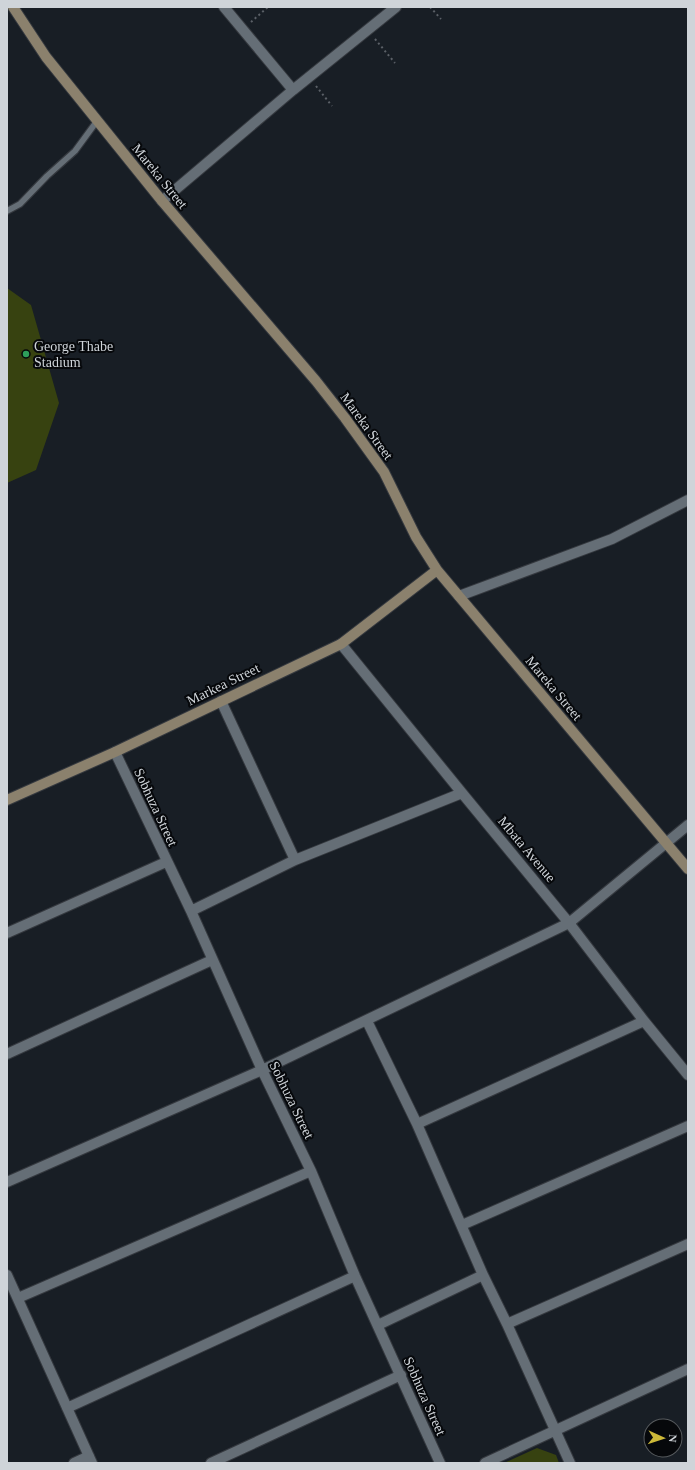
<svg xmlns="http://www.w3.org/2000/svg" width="695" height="1470" font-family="'Times New Roman',serif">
	<rect width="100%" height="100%" fill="#181e25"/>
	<!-- green -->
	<path fill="#374210" d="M7,288L31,305L59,403L36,470L7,483Z
		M537,1448L556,1455L559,1463H504Z"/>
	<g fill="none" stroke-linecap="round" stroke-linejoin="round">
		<defs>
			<path id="lane" d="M7,211L20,204L47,176L75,151L97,121"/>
			<path id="street" d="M224,7L293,90
				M162,201L293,90L396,7
				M459,596L612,539L688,500
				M341,644L462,793L569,923L644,1021L688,1075
				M221,701L295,860
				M115,752L191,911L262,1070L311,1171L355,1276L440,1463
				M191,911L295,860L462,793
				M7,933L166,862
				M367,1021L417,1124L483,1275L507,1324L570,1463
				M7,1054L212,960
				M417,1124L644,1021
				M7,1182L262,1070L569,923L688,825
				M462,1225L688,1126
				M7,1275L92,1463
				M18,1298L311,1171
				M507,1324L688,1244
				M378,1325L483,1275
				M67,1408L355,1276
				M74,1463L89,1456
				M211,1463L401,1375
				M485,1463L688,1369"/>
			<path id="secondary" d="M13,7L46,57L162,201L316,381L345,418L384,472L416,537L437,570L688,869
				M7,800L115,752L341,644L437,570"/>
		</defs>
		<!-- lane casing -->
		<use href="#lane" stroke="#35393f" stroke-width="8"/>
		<!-- street casing -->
		<use href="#street" stroke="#35393f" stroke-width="12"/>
		<!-- secondary casing -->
		<use href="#secondary" stroke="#35393f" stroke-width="12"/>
		<!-- path -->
		<path stroke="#5b6067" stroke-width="2" stroke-dasharray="2 3" stroke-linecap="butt" d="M430,7L441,19
			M251,22L268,7
			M375,39L395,63
			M316,86L332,106"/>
		<!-- lane -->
		<use href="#lane" stroke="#656e76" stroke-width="5.5"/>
		<!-- street -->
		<use href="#street" stroke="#656e76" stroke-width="10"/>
		<!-- secondary -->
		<use href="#secondary" stroke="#8b816d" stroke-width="10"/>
	</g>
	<!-- markers -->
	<circle fill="#2e9e5b" stroke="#06080b" stroke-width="1.5" cx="26" cy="354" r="4"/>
	<g text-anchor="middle" stroke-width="4" stroke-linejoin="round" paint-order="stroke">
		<!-- street labels -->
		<g font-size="14" fill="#cfd4d9" stroke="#06080b">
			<text transform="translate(160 176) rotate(51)" y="5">Mareka Street</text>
			<text transform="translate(367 426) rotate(54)" y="5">Mareka Street</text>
			<text transform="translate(223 684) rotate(-26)" y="5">Markea Street</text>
			<text transform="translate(554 688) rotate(50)" y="5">Mareka Street</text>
			<text transform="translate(156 807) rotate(65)" y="5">Sobhuza Street</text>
			<text transform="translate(527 849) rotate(50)" y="5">Mbata Avenue</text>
			<text transform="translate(292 1100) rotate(64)" y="5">Sobhuza Street</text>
			<text transform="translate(425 1396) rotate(66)" y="5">Sobhuza Street</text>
		</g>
		<!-- poi labels -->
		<g font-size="14" fill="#cfd4d9" stroke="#06080b" text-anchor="start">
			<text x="34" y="351">George Thabe<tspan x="34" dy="16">Stadium</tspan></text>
		</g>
	</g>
	<!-- border -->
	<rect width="695" height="1470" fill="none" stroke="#cfd4d9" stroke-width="16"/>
	<!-- north arrow -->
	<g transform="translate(663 1438) rotate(93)"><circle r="19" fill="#06080b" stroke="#565a5d"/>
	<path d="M0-3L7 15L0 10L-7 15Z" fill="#ccb939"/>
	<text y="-6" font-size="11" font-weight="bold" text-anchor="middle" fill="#cfd4d9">N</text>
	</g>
</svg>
